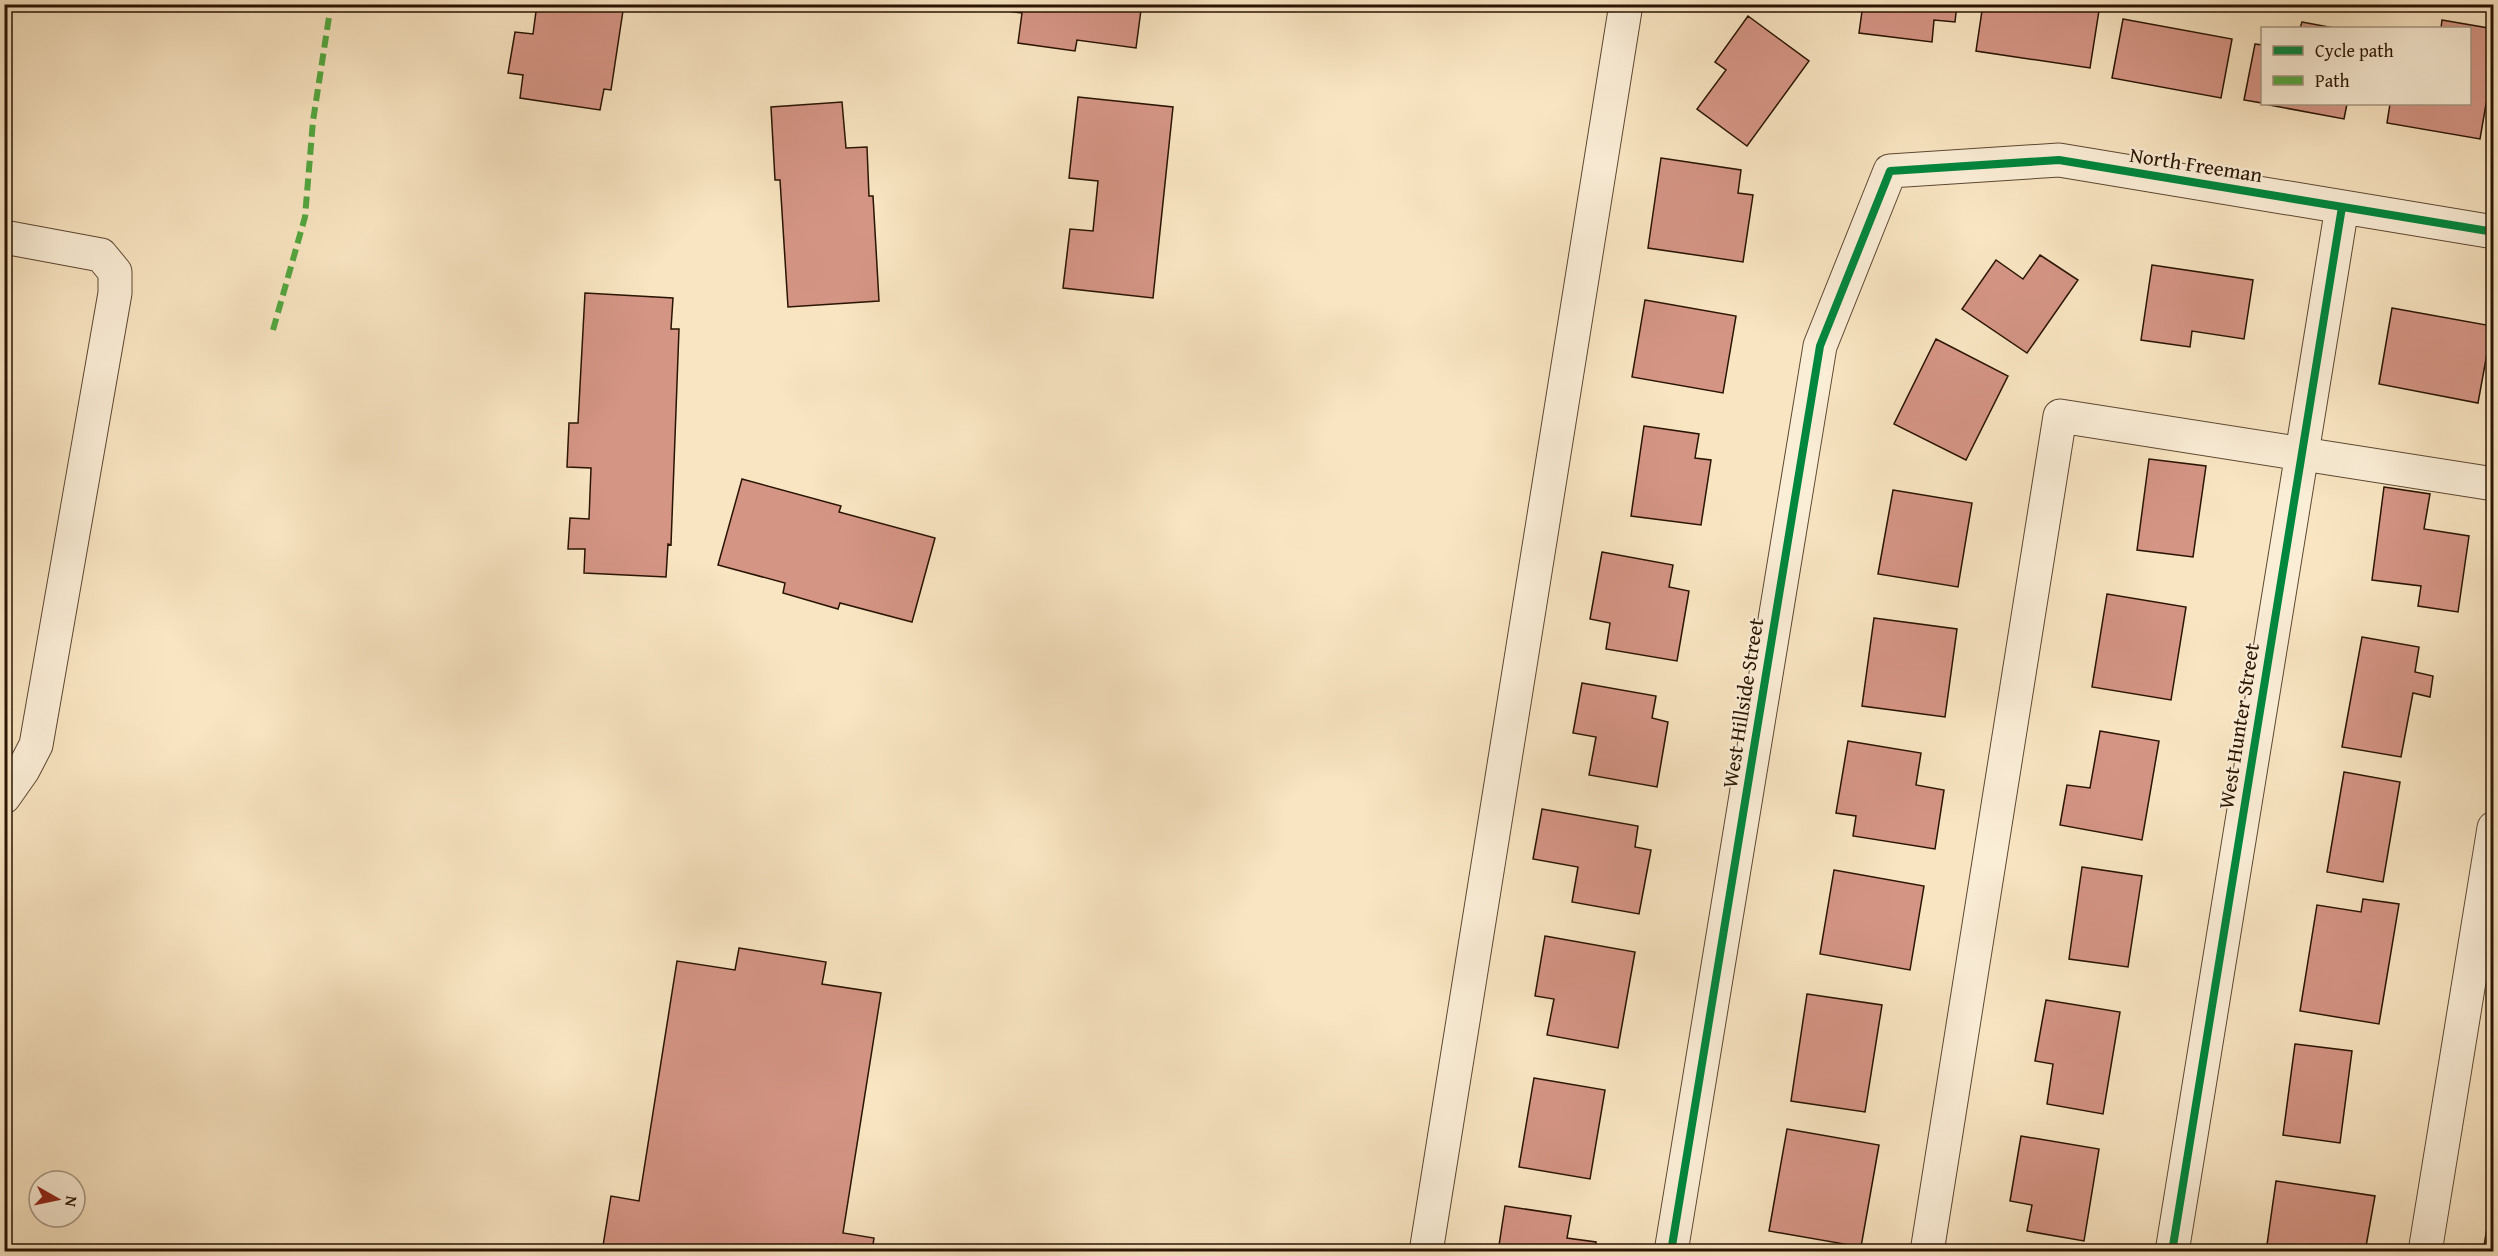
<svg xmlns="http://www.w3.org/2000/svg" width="2498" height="1256" font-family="'Gentium Book Plus',serif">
	<rect width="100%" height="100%" fill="#f9e5c2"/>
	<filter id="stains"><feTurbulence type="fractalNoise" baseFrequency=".00333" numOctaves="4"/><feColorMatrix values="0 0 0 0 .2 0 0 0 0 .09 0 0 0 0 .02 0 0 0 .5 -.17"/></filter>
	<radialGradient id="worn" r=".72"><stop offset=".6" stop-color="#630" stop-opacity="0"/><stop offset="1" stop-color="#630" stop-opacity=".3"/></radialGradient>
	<!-- building -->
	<path fill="#d59585" stroke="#291402" stroke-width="1.5" d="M537,4H624L611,90L604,89L600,110L520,98L523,75L508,73L515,32L533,34Z
		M1009,4H1102L1141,10L1136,48L1077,40L1075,51L1018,43L1022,13L1008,11Z
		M1863,4H1957L1955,22L1934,20L1932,42L1859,33Z
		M1983,4H2100L2090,68L1976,51Z
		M1748,16L1809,61L1747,146L1697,109L1726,70L1715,62Z
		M2123,19L2232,39L2221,98L2112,78Z
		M2442,20L2494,29V58L2480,139L2387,123L2390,104H2470V28H2441Z
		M2302,22L2334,28H2300Z
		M2255,44L2262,45V103L2244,100Z
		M1078,97L1173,107L1153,298L1063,288L1070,229L1093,231L1098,181L1069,178Z
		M842,102L846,148L867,147L869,196H873L879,301L788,307L780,180H775L771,107Z
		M2264,104H2347L2344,119Z
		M1661,158L1741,170L1738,193L1753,195L1743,262L1648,248Z
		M2040,255L2078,280L2027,353L1962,309L1996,260L2023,279Z
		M2152,265L2253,280L2244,339L2192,331L2190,347L2141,340Z
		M585,293L673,298L671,329H679L671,545L668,544L666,577L584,573L585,549H568L570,518L589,519L591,468L567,467L569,423H578Z
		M1645,300L1736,316L1723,393L1632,377Z
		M2392,308L2492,326L2478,403L2379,384Z
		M1936,339L2008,376L1966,460L1894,424Z
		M1644,426L1699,434L1695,458L1711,460L1701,525L1631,516Z
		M2149,459L2206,466L2193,557L2137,550Z
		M742,479L841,506L839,512L935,538L912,622L840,603L838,609L783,593L785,583L718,565Z
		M2384,487L2430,494L2424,529L2469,536L2458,612L2418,606L2421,586L2372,580Z
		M1893,490L1972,503L1958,587L1878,574Z
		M1602,552L1673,565L1669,587L1689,591L1677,661L1606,649L1610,623L1590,619Z
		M2107,594L2186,607L2171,700L2092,687Z
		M1874,618L1957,629L1945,717L1862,706Z
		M2362,637L2419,647L2415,672L2433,676L2430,697L2413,693L2401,757L2342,747Z
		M1582,683L1656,696L1652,718L1668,722L1657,787L1589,775L1596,737L1573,733Z
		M2100,731L2159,741L2142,840L2060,825L2067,785L2090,788Z
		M1848,741L1921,753L1916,785L1944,790L1935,849L1853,836L1856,816L1836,813Z
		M2344,772L2400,782L2383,882L2327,872Z
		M1542,809L1638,826L1635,847L1651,850L1639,914L1572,902L1578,867L1533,859Z
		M2082,867L2142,876L2128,967L2069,959Z
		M1834,870L1924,886L1910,970L1820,954Z
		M2363,899L2399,904L2379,1024L2300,1011L2317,905L2361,912Z
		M1545,936L1635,952L1618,1048L1547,1035L1554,999L1535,996Z
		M739,948L826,962L822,984L881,993L843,1233L874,1238L872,1252H602L611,1196L639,1201L677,961L735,970Z
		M1807,994L1882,1005L1865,1112L1791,1101Z
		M2046,1000L2120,1012L2103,1114L2047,1104L2053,1064L2035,1061Z
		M2295,1044L2352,1051L2340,1143L2283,1135Z
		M1534,1078L1605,1090L1590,1179L1519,1167Z
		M1787,1129L1879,1145L1861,1247L1769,1231Z
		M2021,1136L2099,1149L2084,1241L2027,1231L2032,1205L2010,1201Z
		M2276,1181L2375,1196L2365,1252H2266Z
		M1505,1206L1571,1216L1567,1238L1596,1242L1595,1252H1498Z
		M2490,1210H2494V1252H2483Z"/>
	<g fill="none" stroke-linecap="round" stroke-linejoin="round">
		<defs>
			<path id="minor" d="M4,237L101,255L115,272V293L36,745L23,770L4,797
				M1426,1252L1626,4
				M1671,1252L1820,346L1890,171L2059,160L2494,232
				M1927,1252L2060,416L2494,484
				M2172,1252L2342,207
				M2425,1252L2494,828"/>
		</defs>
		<!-- minor casing -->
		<use href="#minor" stroke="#5d4832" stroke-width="35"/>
		<!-- minor -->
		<use href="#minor" stroke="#fbeed7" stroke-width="33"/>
		<!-- quiet -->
		<path stroke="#53a840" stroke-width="6" stroke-dasharray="12 6" stroke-linecap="butt" d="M273,330L305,217L313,121L331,4"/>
		<defs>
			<path id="cycleway" d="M1671,1252L1820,346L1890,171L2059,160L2494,232
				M2172,1252L2342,207"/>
		</defs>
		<!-- cycleway casing -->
		<use href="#cycleway" stroke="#fbeed7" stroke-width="11"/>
		<!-- cycleway -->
		<use href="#cycleway" stroke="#00873e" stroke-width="8"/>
	</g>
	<g text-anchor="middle" stroke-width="4.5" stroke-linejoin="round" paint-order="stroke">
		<!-- street labels -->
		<g font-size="21" fill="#291402" stroke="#fbeed7">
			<text transform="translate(2196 165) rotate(9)" y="7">North Freeman</text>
			<text transform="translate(1743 703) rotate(-81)" y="7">West Hillside Street</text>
			<text transform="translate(2239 726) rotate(-81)" y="7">West Hunter Street</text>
		</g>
	</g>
	<!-- margin -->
	<rect width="2498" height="1256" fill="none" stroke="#f9e5c2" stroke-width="24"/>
	<rect x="6" y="6" width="2486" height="1244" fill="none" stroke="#291402" stroke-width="3"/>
	<rect x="12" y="12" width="2474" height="1232" fill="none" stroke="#291402" stroke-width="1.5"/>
	<!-- legend -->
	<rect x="2261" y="27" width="210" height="78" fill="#fbeed7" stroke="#a79782" stroke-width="1.5"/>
	<rect x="2273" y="46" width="30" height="9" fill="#00873e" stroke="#a79782" stroke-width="1.5"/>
	<text x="2315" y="57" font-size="18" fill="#291402">Cycle path</text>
	<rect x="2273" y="76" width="30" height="9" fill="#53a840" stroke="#a79782" stroke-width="1.5"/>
	<text x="2315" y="87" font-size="18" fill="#291402">Path</text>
	<!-- north arrow -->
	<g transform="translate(57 1199) rotate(99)"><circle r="28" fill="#fbeed7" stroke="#a79782" stroke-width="1.5"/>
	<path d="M0-4.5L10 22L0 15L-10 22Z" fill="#8f2418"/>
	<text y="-9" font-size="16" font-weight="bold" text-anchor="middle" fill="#291402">N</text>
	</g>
	<rect width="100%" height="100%" filter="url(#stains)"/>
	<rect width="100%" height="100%" fill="url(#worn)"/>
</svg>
